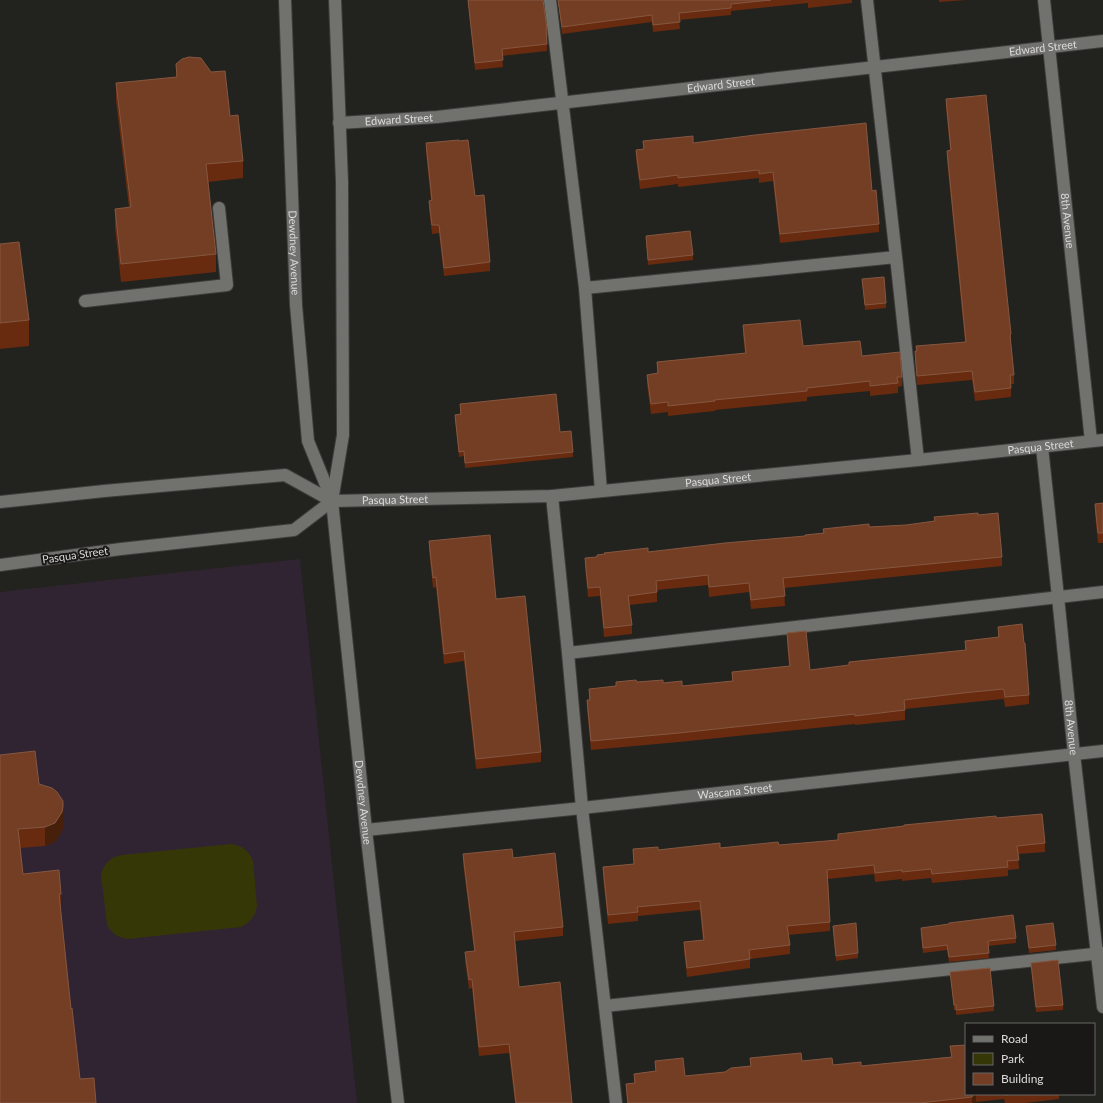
<svg xmlns="http://www.w3.org/2000/svg" width="1103" height="1103" font-family="Lato,sans-serif">
	<rect width="100%" height="100%" fill="#22221f"/>
	<!-- medical -->
	<path fill="#302432" d="M300,559L357,1103H0V592Z"/>
	<!-- green -->
	<path fill="#363706" d="M231,844C243,846 248,850 253,861L257,906C255,917 250,922 241,927L127,939C117,937 111,933 107,924L101,874C105,863 110,857 122,855Z"/>
	<g fill="none" stroke-linecap="round" stroke-linejoin="round">
		<defs>
			<path id="lane" d="M550,0L585,288L601,491
				M867,0L896,257L918,460
				M585,288L896,257
				M85,301L227,285L219,208
				M552,496L568,653L582,808L616,1103
				M568,653L1103,592
				M605,1006L1103,953"/>
			<g id="street">
				<path id="s1" d="M1044,0L1091,441"/>
				<path id="s2" d="M339,123L437,117L1103,41"/>
				<path id="s3" d="M1042,447L1058,597L1074,754L1103,1007"/>
				<path d="M0,502L104,491L285,475L332,501L294,530L121,549L0,565"/>
				<path id="s4" d="M366,830L582,808L1103,751"/>
			</g>
			<g id="secondary">
				<path id="s5" d="M285,0L296,305L308,441L332,500"/>
				<path id="s6" d="M335,0L342,182L343,435L332,501L366,830L398,1103"/>
				<path id="s7" d="M332,501L552,496L918,460L1103,440"/>
			</g>
		</defs>
		<!-- lane casing -->
		<use href="#lane" stroke="#3e3d3b" stroke-width="14"/>
		<!-- street casing -->
		<use href="#street" stroke="#3e3d3b" stroke-width="14"/>
		<!-- secondary casing -->
		<use href="#secondary" stroke="#3e3d3b" stroke-width="14"/>
		<!-- lane -->
		<use href="#lane" stroke="#71716e" stroke-width="12"/>
		<!-- street -->
		<use href="#street" stroke="#71716e" stroke-width="12"/>
		<!-- secondary -->
		<use href="#secondary" stroke="#71716e" stroke-width="12"/>
	</g>
	<!-- wall -->
	<path fill="#682b0f" d="M468,0H543L547,29V51L502,56L503,67L475,70Z
		M558,0H852V3L808,8V3L731,11V15L679,20L680,29L653,32L652,22L562,34Z
		M939,0H967L939,2Z
		M176,64L230,116L243,161V178L208,182L216,254V272L121,282L115,227V209L129,208L116,101V83L176,77Z
		M946,99L1011,334V344L1014,375V384H1011V397L975,401L972,380L917,385L915,360V351H916V346L965,342L947,160V151L950,150L946,108Z
		M643,141L693,143L872,191L879,224V232L780,243L773,181L759,183V178L678,187V184L640,189L636,159V150L643,149Z
		M426,143L475,196L490,262V271L444,276L439,233L432,234L429,209V201H431L426,152Z
		M646,236L693,255V260L648,265Z
		M0,244L29,320V346L0,349Z
		M862,279L886,303V308L865,310Z
		M743,325L803,346L862,356L902,377V386L898,387V393L870,396V391L807,397V401L715,410V411L668,416V412L651,414L647,384V375L657,374V362L745,353L743,335Z
		M460,404L560,432L573,452V457L465,468L464,456L459,457L455,420V415L460,414Z
		M1103,503V543H1098L1095,514V504Z
		M978,515L1002,557V566L784,588L785,606L751,609L749,592L709,597L708,585L657,590V602L629,605L632,625V634L604,637L600,596L588,597L585,567V558L648,552L805,536L823,533V529L906,525L934,521V517Z
		M429,541L496,599L541,752V762L476,769L464,661L444,664L436,587L433,588L429,551Z
		M998,627L1029,695V704L1005,707L1004,700L1003,699L963,703L905,709V720L855,725V724L679,742L591,750L587,710V700H589V689L616,686V682L663,683L682,686L732,681V672L789,666L787,643V633L810,670L849,665V662L965,650V641L998,637Z
		M0,755L39,784L63,826L62,831L55,842L45,846L20,848L23,874L61,894V913L71,1009L80,1079L0,1103Z
		M996,818L1045,843V852L1018,854L1019,869L1008,870V876L932,883L931,878L902,881V879L875,882L874,874L828,879L830,922V931L788,935L790,945V954L750,959V968L687,977L684,951V942L703,940L700,910L638,916V921L608,924L603,876V867L634,864L633,849L658,850L779,845L838,840V834Z
		M463,854L513,858L563,927V936L515,941L519,987L572,1103H515L509,1053L479,1056L472,988L469,989L465,961V952L474,951L463,863Z
		M833,926L858,953V958L836,961Z
		M1026,926L1056,945V950L1029,953Z
		M921,928L1016,938V943L988,946L989,958L949,962L947,950L923,953L921,933Z
		M1031,963L1063,1005V1010L1036,1012L1031,968Z
		M950,972L994,1006V1011L956,1015V1010H954Z
		M950,1046L966,1094H1067L1059,1095V1099L1025,1103H1005L1004,1099L976,1102L975,1103H627L626,1084L634,1083V1074L655,1071V1061L685,1076L725,1072L750,1066V1058L802,1061L833,1065L861,1066L951,1057Z"/>
	<!-- shaded-wall -->
	<path fill="#47200c" d="M63,807V826L62,831L55,842L45,846V827Z
		M974,1094H976V1102L975,1103H972V1097Z"/>
	<!-- building -->
	<path fill="#743e25" stroke="#845741" d="M468,0H543L547,29H546L547,44L502,49L503,60L475,63Z
		M558,0H771L731,4V8L679,13L680,22L653,25L652,15L562,27Z
		M189,57L201,58L211,72L225,71L230,116L238,115L243,161L206,164L216,254L121,264L115,209L131,207L116,83L177,77L176,64L182,59Z
		M986,95L1011,334L1010,335L1014,375H1010L1011,388L975,392L972,371L917,376L915,351H917L916,346L966,342L947,151L951,150L946,99Z
		M866,123L872,191L876,190L879,224L780,234L773,172L759,174V170L678,178V175L640,180L636,150L644,149L643,141L693,136V143L755,135Z
		M459,140V141L468,140L475,196L484,195L490,262L444,268L439,225H432L429,201L432,200L426,143Z
		M690,231L693,255L648,260L646,236Z
		M19,242L29,320L0,323V244Z
		M884,277L886,303L865,305L862,279Z
		M800,320L803,346L860,341L862,356L900,352L902,377H897L898,383L870,386V381L807,388V391L714,400L715,401L668,406V402L651,404L647,375L658,373L657,362L746,353L743,325Z
		M556,394L560,432L571,431L573,452L465,463L464,451L459,452L455,415L461,414L460,404Z
		M1103,503V533H1098L1095,504Z
		M978,513V515L998,513L1002,557L783,578L785,596L751,600L749,583L709,587L708,575L656,581L657,592L628,596L632,625L604,628L600,587L588,588L585,558L597,557V555L605,554L604,553L648,548V552L725,543L805,536V535L824,533L823,529L869,524V527L906,525L935,521L934,517Z
		M490,535L496,599L525,596L541,752L476,759L464,651L444,654L436,577L433,578L429,541Z
		M1022,624L1024,643H1025L1029,695L1005,697L1004,690L1003,689L963,693L904,700L905,710L855,716V714L679,733L591,741L587,700H590L589,689L616,686V682L636,680L637,682L663,680V683L682,681V686L733,681L732,672L790,666L787,633L806,631L810,670L849,665V662L966,650L965,641L999,637L998,627Z
		M35,751L39,784L52,788L57,792L63,801V807L62,812L55,823L45,827L18,829L23,874L59,870L61,894H59L71,1009L72,1008L80,1079L94,1078L96,1103H0V755Z
		M1042,814L1045,843L1017,846L1019,860L1007,861L1008,867L932,874L931,869L902,872V870L875,873L874,865L827,870L830,922L787,926L790,945L749,950L750,959L687,968L684,942L704,940L700,901L637,907L638,912L608,915L603,867L634,864L633,849L658,847V850L720,843V848L778,842L779,845L838,840V834L904,826V825L996,816V818Z
		M512,849L513,858L555,853L563,927L514,932L519,987L560,982L572,1103H516L509,1044L479,1047L472,979L469,980L465,952L475,951L463,854Z
		M1013,915L1016,938L988,941L989,953L949,957L947,945L923,948L921,928L949,924V923Z
		M856,923L858,953L836,956L833,926Z
		M1053,923L1056,945L1029,948L1026,926Z
		M1058,960L1063,1005L1036,1007L1031,963Z
		M990,968L994,1006L956,1010V1005H954L950,972Z
		M966,1045V1094H974L972,1097L920,1103H628L626,1084L635,1083L634,1074L656,1071L655,1061L683,1058L685,1076L725,1072L731,1068L751,1066L750,1058L801,1053L802,1061L832,1058L833,1065L861,1062V1066L952,1057L950,1046Z
		M1005,1094H1017L1005,1095Z"/>
	<g text-anchor="middle" stroke-width="4" stroke-linejoin="round" paint-order="stroke">
		<!-- street labels -->
		<g font-size="11" fill="#dcdbda" stroke="#191816">
			<text dy="4" stroke="none"><textPath href="#s2" startOffset="708">Edward Street</textPath></text>
			<text dy="4" stroke="none"><textPath href="#s2" startOffset="384">Edward Street</textPath></text>
			<text dy="4" stroke="none"><textPath href="#s2" startOffset="60">Edward Street</textPath></text>
			<text dy="4" stroke="none"><textPath href="#s1" startOffset="222">8th Avenue</textPath></text>
			<text dy="4" stroke="none"><textPath href="#s5" startOffset="253">Dewdney Avenue</textPath></text>
			<text dy="4" stroke="none"><textPath href="#s7" startOffset="711">Pasqua Street</textPath></text>
			<text dy="4" stroke="none"><textPath href="#s7" startOffset="387">Pasqua Street</textPath></text>
			<text dy="4" stroke="none"><textPath href="#s7" startOffset="63">Pasqua Street</textPath></text>
			<text transform="translate(75 555) rotate(-8)" y="4">Pasqua Street</text>
			<text dy="4" stroke="none"><textPath href="#s3" startOffset="282">8th Avenue</textPath></text>
			<text dy="4" stroke="none"><textPath href="#s4" startOffset="371">Wascana Street</textPath></text>
			<text dy="4" stroke="none"><textPath href="#s6" startOffset="805">Dewdney Avenue</textPath></text>
		</g>
	</g>
	<!-- legend -->
	<rect x="965" y="1023" width="130" height="72" fill="#191816" stroke="#676664"/>
	<rect x="973" y="1036" width="20" height="6" fill="#71716e" stroke="#676664"/>
	<text x="1001" y="1043" font-size="12" fill="#dcdbda">Road</text>
	<rect x="973" y="1053" width="20" height="12" fill="#363706" stroke="#676664"/>
	<text x="1001" y="1063" font-size="12" fill="#dcdbda">Park</text>
	<rect x="973" y="1073" width="20" height="12" fill="#743e25" stroke="#676664"/>
	<text x="1001" y="1083" font-size="12" fill="#dcdbda">Building</text>
</svg>
